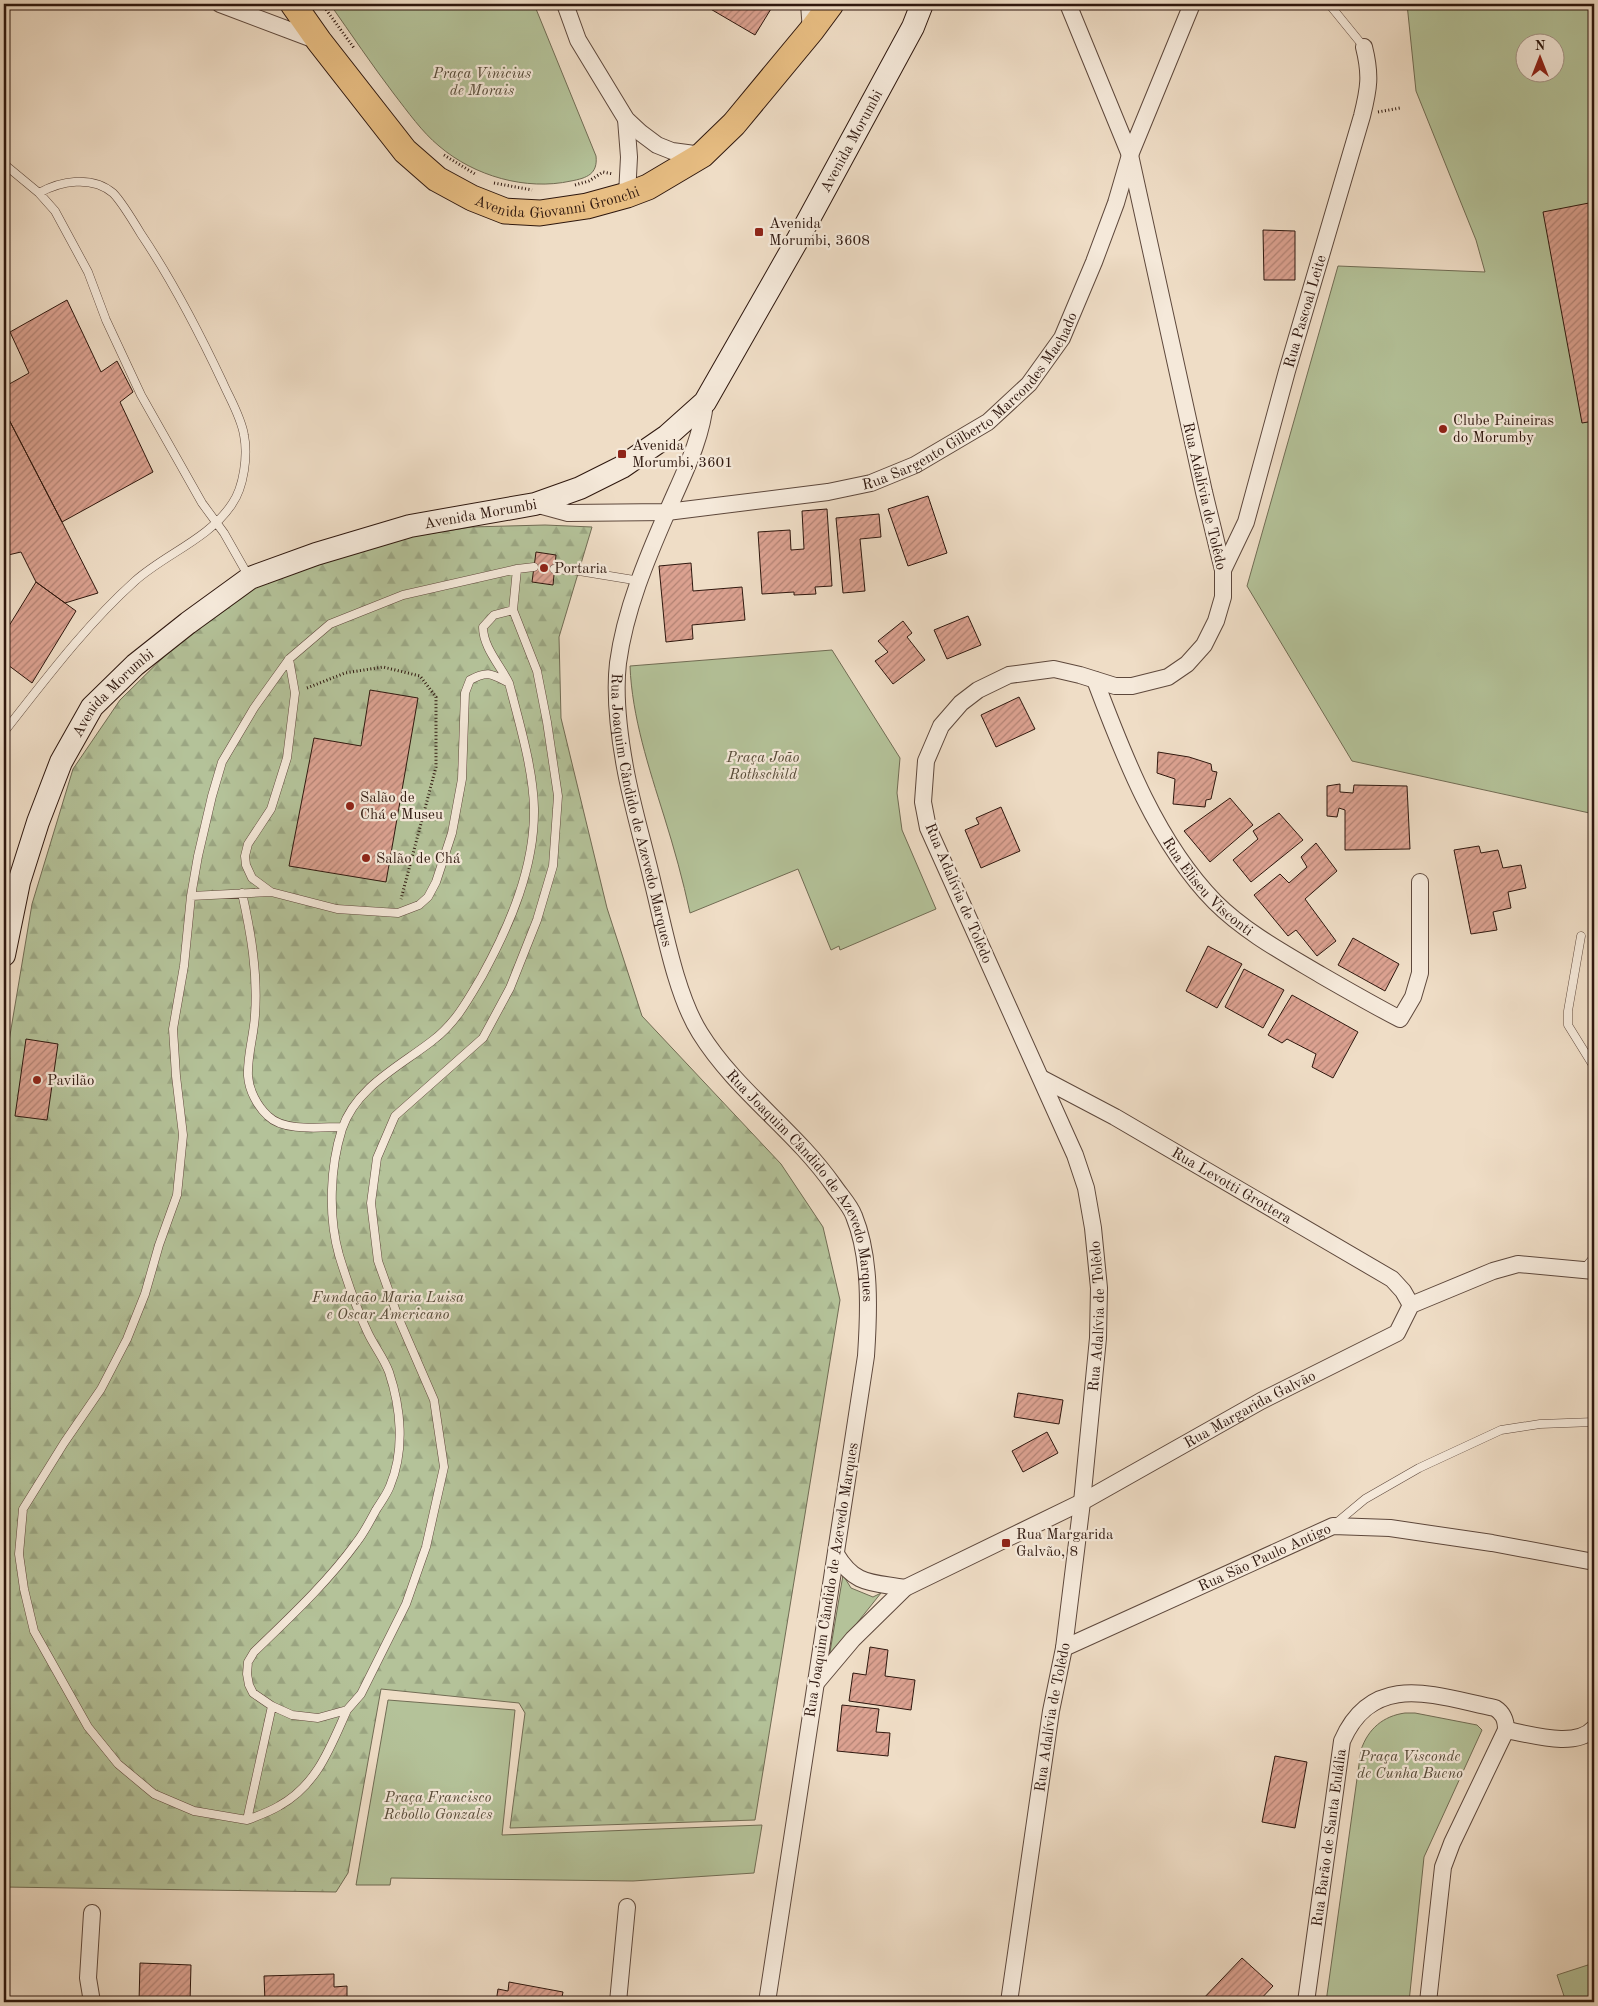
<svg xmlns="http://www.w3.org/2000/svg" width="1598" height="2006" font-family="'Old Standard TT',serif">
	<defs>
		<pattern id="forest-firs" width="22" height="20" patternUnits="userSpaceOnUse" patternTransform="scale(1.25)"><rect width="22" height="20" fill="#b4c299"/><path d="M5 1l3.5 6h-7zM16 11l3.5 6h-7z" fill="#9ba683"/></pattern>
		<pattern id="building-hatch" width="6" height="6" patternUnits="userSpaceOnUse" patternTransform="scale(1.25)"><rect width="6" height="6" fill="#dca291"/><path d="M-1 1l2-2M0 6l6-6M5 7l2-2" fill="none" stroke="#b38375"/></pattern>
	</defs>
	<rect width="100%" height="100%" fill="#efddc6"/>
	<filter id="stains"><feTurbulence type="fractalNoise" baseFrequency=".004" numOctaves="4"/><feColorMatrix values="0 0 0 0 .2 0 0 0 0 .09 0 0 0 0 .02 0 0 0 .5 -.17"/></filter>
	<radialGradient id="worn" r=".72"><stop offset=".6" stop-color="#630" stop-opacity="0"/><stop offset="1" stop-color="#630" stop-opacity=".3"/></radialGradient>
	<!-- forest -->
	<path fill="url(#forest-firs)" stroke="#716c54" d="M545,525L592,527L559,637L561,718L607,908L642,1016L781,1164L823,1227L840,1300L755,1820L510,1828L525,1713L519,1703L381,1689L348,1873L336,1892L4,1887V1071L32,904L73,769L120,700L203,618L287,567L385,541L471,527Z"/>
	<!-- park -->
	<path fill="#b4c299" stroke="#716c54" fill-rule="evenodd" d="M330,4H534L596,156C598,174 587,178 571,181C526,191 474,176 439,146C422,132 408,112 394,94C372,65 351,34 330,4Z
		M1407,4H1594V814L1352,761L1247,586L1338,266L1485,272L1476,240L1416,91ZM1526,42H1556V72H1526Z
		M832,650L900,758L897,793L902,830L936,909L840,950L839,946L831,950L798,869L690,913C683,880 674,848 664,816C649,768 632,717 630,666Z
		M843,1575L851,1588L873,1597L881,1593L829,1658Z
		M388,1700L515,1710L502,1835L762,1825L754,1873L633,1881L391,1878L390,1885H356Z
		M1405,1713H1415L1477,1725L1482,1730L1424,1857L1409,2002H1326L1361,1750C1368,1729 1383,1716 1405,1713Z
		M1594,1963V2002H1566L1557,1975Z"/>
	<!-- building -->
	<path fill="url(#building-hatch)" stroke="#2e170e" d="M702,4H774L755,35Z
		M1594,202V421L1582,423L1543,212Z
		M1263,230L1295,231V280H1264Z
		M67,300L101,372L117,361L133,392L120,402L153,472L62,522L4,410V387L29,373L10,332Z
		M4,410L62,522L98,593L65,603L36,582L21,552L8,555L4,545Z
		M928,496L947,553L908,566L888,509Z
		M827,509L832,586L815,587L816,594L794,595V592L762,594L758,532L790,530L791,550L804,549L802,511Z
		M879,514L881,537L860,539L865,591L843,593L836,518Z
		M536,552L556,555L553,585L532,582Z
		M691,563L693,591L742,587L745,620L692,625L693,639L666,642L659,566Z
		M36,582L76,611L32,683L4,662V634Z
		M968,616L981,645L947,659L934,630Z
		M903,621L912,633L907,637L925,660L893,684L875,661L888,652L878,641Z
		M370,690L418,698L386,882L289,866L314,738L361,746Z
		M1019,697L1035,729L996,747L981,715Z
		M1158,752L1189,757L1211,764L1212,771L1217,772L1211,799L1206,800L1205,807L1173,804L1175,779L1157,773Z
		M1340,784V792L1353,793L1354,785L1407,786L1410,849L1345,850V810L1339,808L1337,817L1327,816V786Z
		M1230,798L1253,825L1210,862L1184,831Z
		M1001,807L1020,851L981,868L965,830L979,824L976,818Z
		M1279,813L1303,840L1251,882L1233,860L1258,839L1253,831Z
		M1316,843L1337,871L1305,899L1336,941L1317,956L1296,930L1288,936L1254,895L1280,874L1289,883L1307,867L1301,857Z
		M1479,846L1481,853L1498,850L1503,868L1521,865L1526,888L1508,892L1511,908L1493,912L1497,930L1471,934L1454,850Z
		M1353,938L1399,964L1385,991L1338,965Z
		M1208,946L1242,964L1217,1008L1186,991Z
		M1244,969L1284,990L1263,1028L1225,1007Z
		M1292,995L1358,1032L1333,1078L1312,1067L1316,1054L1287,1039L1282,1043L1268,1035Z
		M26,1039L58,1044L47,1120L15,1116Z
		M1018,1393L1063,1400L1059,1424L1014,1417Z
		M1047,1432L1058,1453L1023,1472L1012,1451Z
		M870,1647L888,1650L885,1676L915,1680L911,1710L849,1701L853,1673L866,1675Z
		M842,1705L879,1709L876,1732L890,1733L888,1756L837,1751Z
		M1275,1756L1307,1762L1295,1828L1262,1822Z
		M1242,1958L1273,1986L1258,2002H1200Z
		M140,1963L191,1965L190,2002H139Z
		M334,1974V1987L347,1986V2002H265L264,1976Z
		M509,1982L563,1992L561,2002H496L498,1989L508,1991Z"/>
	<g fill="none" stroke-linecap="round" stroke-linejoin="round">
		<defs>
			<path id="service" d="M1329,4L1364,47
				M4,164L39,193L55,211L88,272L106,320L141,395L202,503L224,533L249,577
				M554,569L579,571L640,581
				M513,610L517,569
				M289,659L295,693L287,758L271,809L248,844L245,856L246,865L252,878L271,892L337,909L398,913L419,905L428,897L436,882L452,833L462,779L465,693L470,680C488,670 492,674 509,683C519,722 533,768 534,808C535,867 510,925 482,976C468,1000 455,1024 432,1041C400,1066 356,1087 342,1129C330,1167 328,1216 339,1255C347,1281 356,1308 368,1333C374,1346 384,1358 389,1372C401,1408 405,1450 390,1486C387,1494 381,1502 376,1510C370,1521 364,1533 356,1543C327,1583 289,1618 254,1652L248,1662L247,1674L249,1685L253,1693L272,1706L292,1715L318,1718L347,1710L361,1694L406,1604L426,1547L444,1467L434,1400L398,1317L378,1261L371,1203L377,1158L395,1116L483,1038L510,988L537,920L553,866L558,796L547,722L537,671L513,610L494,615L483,627C483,647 500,665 509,683
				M4,732C45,680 85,626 135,581C165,554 209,539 232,504C244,487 248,455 244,435C241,417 230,399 223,383C199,332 172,280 141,234C135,224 121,201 113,193C92,175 60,181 39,193
				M242,893C251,933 258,974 255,1015C254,1035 247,1056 248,1076C249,1090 257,1106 268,1116C284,1132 321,1127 342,1127
				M191,896L271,892
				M1581,936L1568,1011V1025L1594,1067
				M1584,1269L1594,1257
				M1335,1524L1365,1499L1419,1468L1501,1430L1540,1424L1594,1422
				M272,1706L247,1820L194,1811L154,1794L118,1764L88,1727L34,1631L24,1589L19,1554L23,1509L64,1443L101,1389L127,1339L145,1294L159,1245L177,1195L183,1135L176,1076L173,1029L184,966L191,896L198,856L212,796L222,762L254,708L289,659L330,624L403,595L517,569L534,567
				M247,1820C258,1816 269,1812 279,1806C317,1785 330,1748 347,1710"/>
			<g id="minor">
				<path d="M220,4L318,41"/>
				<path d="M565,4L578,40L626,119L641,133L657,145L672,151L702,155"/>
				<path d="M809,4L811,31"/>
				<path d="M626,119L629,157L627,195"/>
				<path id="s1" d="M705,402C702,439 683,475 668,510C647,558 625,610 618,663C614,697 619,734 625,767C632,806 644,845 653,884C664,928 676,995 700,1033C736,1091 795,1130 834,1186C840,1195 850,1205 854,1216C871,1258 869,1311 866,1356L767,2002"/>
				<path id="s2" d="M535,504L568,513L667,512L828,492L871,483L915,465L988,422L1029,384L1062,338L1094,262L1116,203L1130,155L1192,4"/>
				<path id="s3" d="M1223,570L1246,522L1287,371L1362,116C1369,88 1371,75 1364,47"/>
				<path id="s4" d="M1095,680C1124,757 1157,843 1215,902C1245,932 1284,953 1321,975C1347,990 1373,1005 1400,1019L1413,997L1420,973V882"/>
				<path id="s5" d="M1041,1078L1115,1117L1392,1279L1403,1291L1411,1305"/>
				<path d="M836,1554C855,1586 872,1582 905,1588"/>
				<path id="s6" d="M1064,1648L1333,1526L1390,1528L1492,1543L1594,1562"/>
				<path id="s7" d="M816,1683L853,1639L905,1588L1082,1502L1261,1401L1397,1333L1411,1305L1493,1271L1518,1264L1594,1271"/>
				<path d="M1506,1730C1530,1734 1576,1749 1594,1728"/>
				<path d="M92,1913L88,1978L92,2002"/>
				<path d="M618,2002L627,1907"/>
				<path id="s8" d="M1009,2002L1051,1711L1064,1648L1082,1502L1098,1338L1099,1288L1093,1228L1086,1188L1075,1155L928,828L923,802L926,761L941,726L961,703L978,690L1009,675L1054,669L1080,675L1115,686H1132L1168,677L1187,664L1204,645L1216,621L1223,597V570L1204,492L1130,155L1068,4"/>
				<path id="s9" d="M1306,2002L1342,1741C1373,1670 1436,1696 1495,1708C1503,1713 1506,1719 1506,1730L1452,1843L1443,1867L1428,2002"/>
			</g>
			<g id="secondary">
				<path id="s10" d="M4,955L19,882L38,822L61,762L92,707L135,665L188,623L250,578L316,554L410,526L535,504L580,488L622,467L667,436L705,402L798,239L913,27L922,4"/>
			</g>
			<g id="primary">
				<path id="s11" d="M293,4L319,41L405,151L437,179L472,198L505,211L540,213L587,206L627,195L648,187L702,155L734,124L811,31L831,4"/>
			</g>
		</defs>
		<!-- service casing -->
		<use href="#service" stroke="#5e483c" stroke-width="9"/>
		<!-- minor casing -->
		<use href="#minor" stroke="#5e483c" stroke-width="18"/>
		<!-- secondary casing -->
		<use href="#secondary" stroke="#2e170e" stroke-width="24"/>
		<!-- primary casing -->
		<use href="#primary" stroke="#2e170e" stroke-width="27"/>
		<!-- path -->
		<path stroke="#2e170e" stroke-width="3" stroke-dasharray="1 2.5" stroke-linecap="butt" d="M322,4L354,48
			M1378,112L1400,108
			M444,155L475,174
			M494,183L532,190
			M575,185L589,181L603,172L613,174
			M307,688L345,673L383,667L420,676L436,697V767L401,899"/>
		<!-- service -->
		<use href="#service" stroke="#f5e9da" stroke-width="8"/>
		<!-- minor -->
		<use href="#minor" stroke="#f5e9da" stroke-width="16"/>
		<!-- secondary -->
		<use href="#secondary" stroke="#f5e9da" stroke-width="22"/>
		<!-- primary -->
		<use href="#primary" stroke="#e8be83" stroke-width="25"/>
	</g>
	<!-- markers -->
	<g fill="#8f2418" stroke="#f5e9da" stroke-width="2">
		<rect x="754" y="227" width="10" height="10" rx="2.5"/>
		<circle cx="1443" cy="429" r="5"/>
		<rect x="617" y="449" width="10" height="10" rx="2.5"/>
		<circle cx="544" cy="568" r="5"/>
		<circle cx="350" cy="806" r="5"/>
		<circle cx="366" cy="858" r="5"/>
		<circle cx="37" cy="1080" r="5"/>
		<rect x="1001" y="1538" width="10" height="10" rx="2.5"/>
	</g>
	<g text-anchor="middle" stroke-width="4.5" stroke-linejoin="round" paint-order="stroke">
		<!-- park labels -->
		<g font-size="15" font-style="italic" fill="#564a38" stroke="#f5e9da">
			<text x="482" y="78">Praça Vinicius<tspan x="482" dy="17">de Morais</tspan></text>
			<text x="763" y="762">Praça João<tspan x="763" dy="17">Rothschild</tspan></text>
			<text x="388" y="1302">Fundação Maria Luisa<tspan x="388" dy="17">e Oscar Americano</tspan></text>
			<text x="1410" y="1761">Praça Visconde<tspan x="1410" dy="17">de Cunha Bueno</tspan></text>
			<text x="438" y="1802">Praça Francisco<tspan x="438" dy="17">Rebollo Gonzales</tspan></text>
		</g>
		<!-- street labels -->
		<g font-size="15" fill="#2e170e" stroke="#f5e9da">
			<text dy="5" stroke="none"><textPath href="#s10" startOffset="1264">Avenida Morumbi</textPath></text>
			<text dy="5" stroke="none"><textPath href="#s11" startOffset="355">Avenida Giovanni Gronchi</textPath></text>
			<text dy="5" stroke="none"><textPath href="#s3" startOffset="272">Rua Pascoal Leite</textPath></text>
			<text dy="5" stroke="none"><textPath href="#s2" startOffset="471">Rua Sargento Gilberto Marcondes Machado</textPath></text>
			<text transform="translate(1205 496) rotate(77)" y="5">Rua Adalívia de Tolêdo</text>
			<text dy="5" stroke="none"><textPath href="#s10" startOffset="709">Avenida Morumbi</textPath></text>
			<text dy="5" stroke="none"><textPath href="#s10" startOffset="289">Avenida Morumbi</textPath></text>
			<text dy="5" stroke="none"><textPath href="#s1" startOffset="426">Rua Joaquim Cândido de Azevedo Marques</textPath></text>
			<text dy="5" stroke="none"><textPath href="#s4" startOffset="238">Rua Eliseu Visconti</textPath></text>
			<text transform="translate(959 893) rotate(67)" y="5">Rua Adalívia de Tolêdo</text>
			<text dy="5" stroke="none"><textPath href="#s5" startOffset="219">Rua Levotti Grottera</textPath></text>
			<text dy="5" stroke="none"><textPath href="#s1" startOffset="846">Rua Joaquim Cândido de Azevedo Marques</textPath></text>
			<text dy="5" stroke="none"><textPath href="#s8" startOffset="692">Rua Adalívia de Tolêdo</textPath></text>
			<text dy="5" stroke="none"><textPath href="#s7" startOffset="519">Rua Margarida Galvão</textPath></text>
			<text dy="5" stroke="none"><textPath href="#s6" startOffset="220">Rua São Paulo Antigo</textPath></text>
			<text transform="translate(831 1580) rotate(-81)" y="5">Rua Joaquim Cândido de Azevedo Marques</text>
			<text dy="5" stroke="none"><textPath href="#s8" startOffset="288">Rua Adalívia de Tolêdo</textPath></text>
			<text dy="5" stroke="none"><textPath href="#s9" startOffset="166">Rua Barão de Santa Eulália</textPath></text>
		</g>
		<!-- poi labels -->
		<g font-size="15" fill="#2e170e" stroke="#f5e9da" text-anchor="start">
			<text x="769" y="228">Avenida<tspan x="769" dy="17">Morumbi, 3608</tspan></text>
			<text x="1453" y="425">Clube Paineiras<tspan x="1453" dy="17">do Morumby</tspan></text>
			<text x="632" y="450">Avenida<tspan x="632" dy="17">Morumbi, 3601</tspan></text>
			<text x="554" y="573">Portaria</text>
			<text x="360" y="802">Salão de<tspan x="360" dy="17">Chá e Museu</tspan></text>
			<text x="376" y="863">Salão de Chá</text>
			<text x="47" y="1085">Pavilão</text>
			<text x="1016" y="1539">Rua Margarida<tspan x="1016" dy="17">Galvão, 8</tspan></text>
		</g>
	</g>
	<!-- margin -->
	<rect width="1598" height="2006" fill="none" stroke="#efddc6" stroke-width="20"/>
	<rect x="5" y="5" width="1588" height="1996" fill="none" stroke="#2e170e" stroke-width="2.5"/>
	<rect x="10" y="10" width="1578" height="1986" fill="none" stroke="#2e170e"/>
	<!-- north arrow -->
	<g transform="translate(1540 58)"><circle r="24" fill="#f5e9da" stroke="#a59588"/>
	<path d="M0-4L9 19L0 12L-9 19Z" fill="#8f2418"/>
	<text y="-8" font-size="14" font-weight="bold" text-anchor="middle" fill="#2e170e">N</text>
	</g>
	<rect width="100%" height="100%" filter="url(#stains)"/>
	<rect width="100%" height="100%" fill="url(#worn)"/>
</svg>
